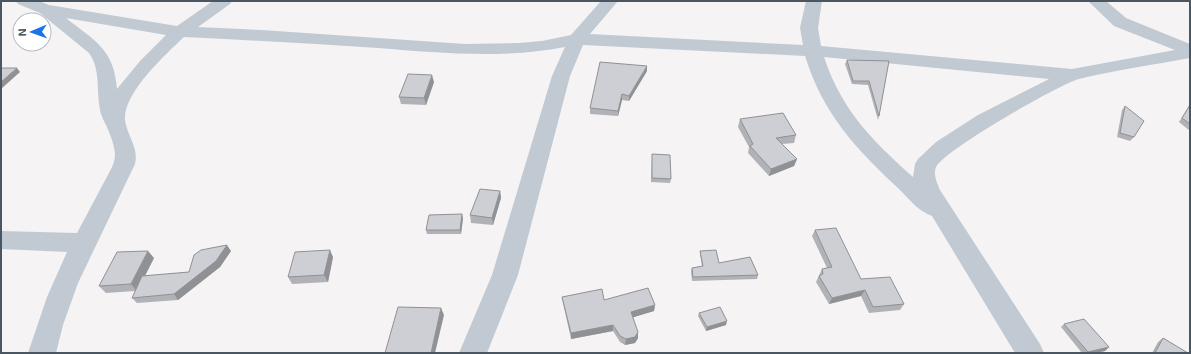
<svg xmlns="http://www.w3.org/2000/svg" width="1191" height="354" font-family="'Exo 2',sans-serif">
	<rect width="100%" height="100%" fill="#f5f3f3"/>
	<g fill="none" stroke-linecap="round" stroke-linejoin="round">
		<!-- minor -->
		<path fill="#c1cad2" fill-rule="evenodd" d="M16,1H39L49,5L177,26L213,1H232L230,4L198,27L262,30L465,44L519,43L542,41L571,35L601,1H618L590,34L803,45L800,28L806,1H822L818,28L821,46L1072,69L1175,50L1114,26L1088,1H1106L1126,18L1190,44V58C1153,65 1115,70 1079,79C1058,85 944,150 936,167C933,174 937,183 940,190L1040,344L1044,353H1015L932,216C918,211 909,199 899,189C856,149 823,114 805,56L583,45L570,76L518,275L487,353H459L492,275L552,76L565,47C503,59 440,53 378,48C313,44 249,40 184,37C166,54 123,93 125,120C127,136 139,147 135,164L78,283L63,325L56,353H28L47,297L67,252L1,249V231L77,233L110,171C113,166 115,160 115,154C114,142 108,129 103,119C94,98 103,72 89,53L40,13L18,4ZM66,18L166,35L140,61L117,89C114,49 95,41 66,18ZM824,57L1049,79L978,115L936,142L918,159L915,164L913,177C872,140 842,111 824,57Z"/>
	</g>
	<!-- wall -->
	<path fill="#b0b2b7" d="M847,60L889,61L879,116L878,120L868,85L852,84L845,64Z
		M647,71L629,101L622,100L618,116L590,114V108Z
		M434,82L426,105L401,104L399,97Z
		M1190,104V131L1179,122Z
		M1125,106L1134,137L1130,141L1117,137L1122,110Z
		M740,119L796,135L794,143L782,144L797,159L794,166L769,176L748,153L749,147L738,127Z
		M652,154L671,179L670,183L651,182Z
		M500,191L501,198L493,225L471,223L470,215Z
		M463,218L461,234H427L426,230Z
		M815,230L861,279L904,304L900,310L869,313L861,296L829,304L816,282L822,269L827,268L812,236Z
		M231,251L220,267L178,300L137,303L132,298L135,291L106,293L99,286L154,258L145,276L189,272Z
		M700,251L719,263L758,275L757,279L692,281L691,271L692,268L702,266L700,254Z
		M333,257L328,282L292,284L288,277Z
		M562,297L655,305L654,311L633,317L638,338L635,343L625,345L620,342L613,331L571,339L563,303Z
		M699,313L726,325L706,331L698,316Z
		M1064,324L1109,347L1105,351L1095,353H1082L1061,327Z
		M1163,338L1188,353H1152L1158,342Z"/>
	<!-- shaded-wall -->
	<path fill="#909195" d="M647,66V71L629,101V96Z
		M17,68L20,72L1,89V82Z
		M432,75L434,82L426,105L424,98Z
		M622,94V100L618,116V111Z
		M797,159L794,166L769,176L771,169Z
		M500,191L501,198L493,225L492,218Z
		M462,214L463,218L461,234L460,230Z
		M227,245L231,251L220,267L178,300L174,294Z
		M330,250L333,257L328,282L324,275Z
		M148,251L154,258L137,291L131,284Z
		M865,290L861,296L829,304L832,298Z
		M655,305L654,311L631,318V312Z
		M441,308L444,315L435,353H431Z
		M727,321L726,325L706,331L707,327Z
		M613,325V331L571,339V333Z
		M638,332V338L635,343L625,345L626,339Z
		M1109,347L1105,351L1095,353H1088V352Z"/>
	<!-- building -->
	<path fill="#cdcfd5" stroke="#909195" d="M847,60L889,61L879,116L869,81H853Z
		M600,62L647,66L629,96L622,94L618,111L590,108Z
		M1,68H17L1,82Z
		M408,74L432,75L424,98L399,97Z
		M1190,105V124L1182,118Z
		M1125,106L1144,121L1134,137L1120,133Z
		M783,113L796,135L776,138L797,159L771,169L750,146L753,144L740,119Z
		M652,154L670,155L671,179L652,178Z
		M480,189L500,191L492,218L470,215Z
		M462,214L460,230H426L429,215Z
		M836,228L861,279L890,277L904,304L873,307L865,290L832,298L819,276L823,274L822,269L832,267L815,230Z
		M227,245L216,261L174,294L132,298L142,276L189,272L194,255L201,250Z
		M330,250L324,275L288,277L295,252Z
		M716,250L719,263L750,257L758,275L693,277L692,268L703,266L700,251Z
		M148,251L131,284L99,286L117,252Z
		M648,288L655,305L631,312L638,332L635,337L626,339L620,336L613,325L571,333L562,297L602,289L604,300Z
		M398,307L441,308L431,353H385Z
		M720,307L727,321L707,327L699,313Z
		M1084,319L1109,347L1088,352L1064,324Z
		M1163,338L1188,353H1155Z"/>
	<!-- border -->
	<rect width="1191" height="354" fill="none" stroke="#4a5661" stroke-width="4"/>
	<!-- north arrow -->
	<g transform="translate(32 32) rotate(268)"><circle r="19" fill="#ffffff" stroke="#b7bbc0"/>
	<path d="M0-3L7 15L0 10L-7 15Z" fill="#1a73e8"/>
	<text y="-6" font-size="11" font-weight="bold" text-anchor="middle" fill="#4a5661">N</text>
	</g>
</svg>
